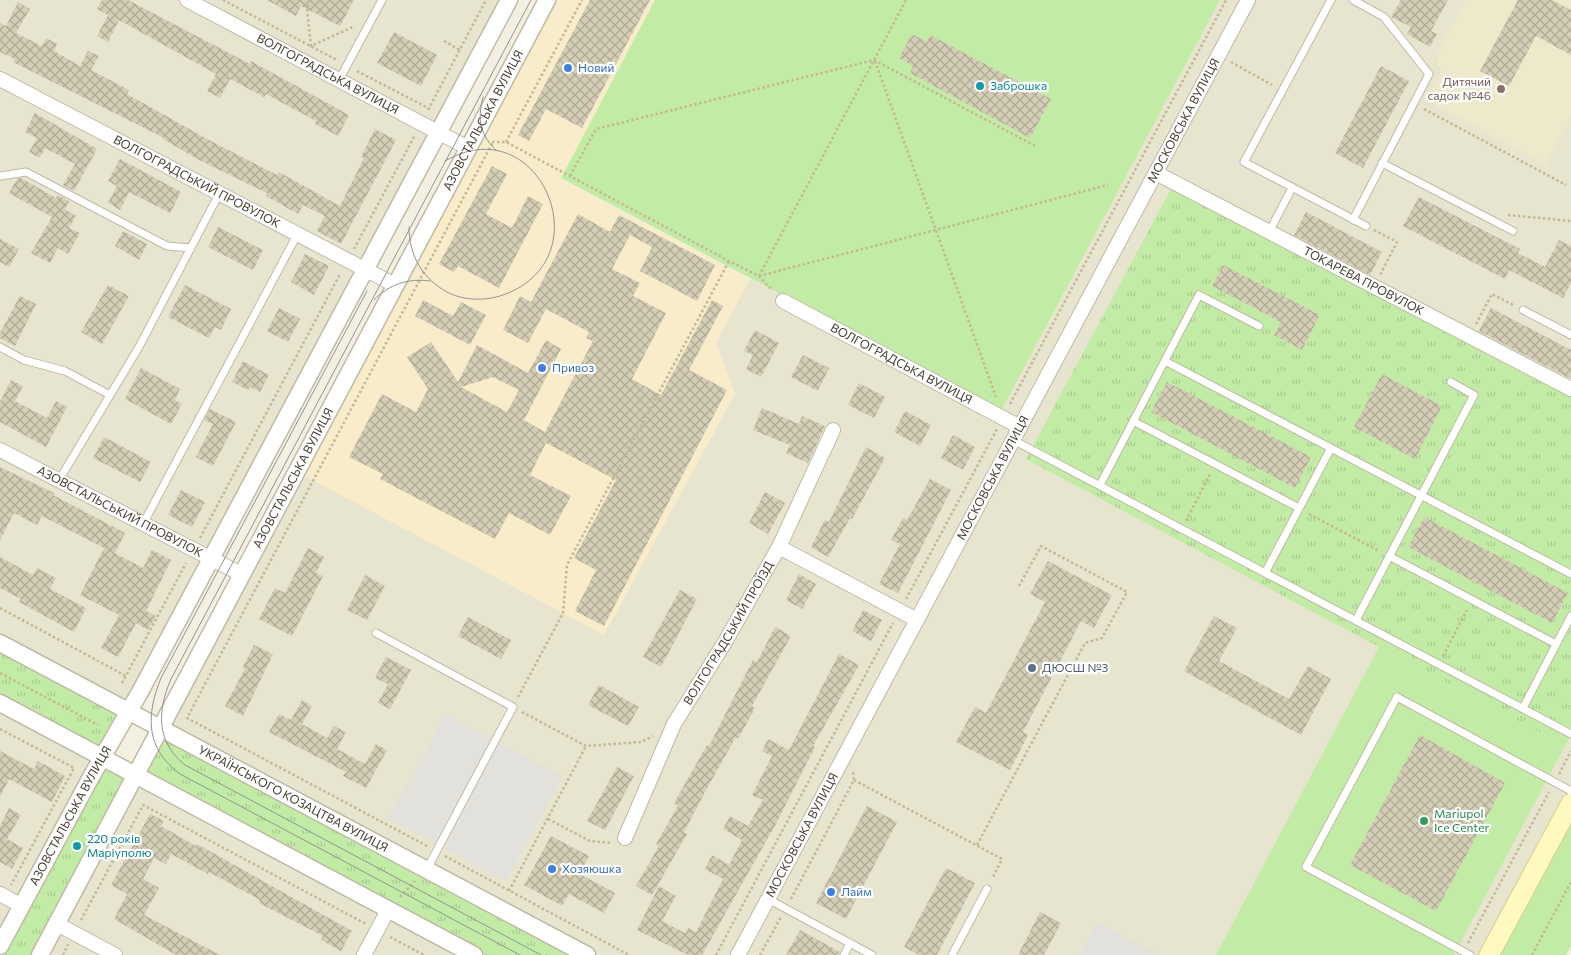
<svg xmlns="http://www.w3.org/2000/svg" width="1571" height="955" font-family="Commissioner,sans-serif">
	<defs>
		<pattern id="grass-tufts" width="24" height="20" patternUnits="userSpaceOnUse" patternTransform="scale(1.25)"><rect width="24" height="20" fill="#c2eca6"/><path d="M3 7l-1-3M5 7V3M7 7l1-3M15 17l-1-3M17 17v-4M19 17l1-3" fill="none" stroke="#a8cb8f"/></pattern>
		<pattern id="building-cross-hatch" width="8" height="8" patternUnits="userSpaceOnUse" patternTransform="scale(1.25)"><rect width="8" height="8" fill="#d5ceb6"/><path d="M0 0l8 8M0 8l8-8" fill="none" stroke="#afa995"/></pattern>
	</defs>
	<rect width="100%" height="100%" fill="#f3f0e2"/>
	<!-- residential -->
	<path fill="#e7e4cf" d="M0,0H502L127,705L0,637Z
		M1220,0H1571V788L1481,955H597L167,726L301,474L735,395L716,342L750,279L1001,411Z
		M0,708L95,758L0,936Z
		M139,782L464,955H47Z"/>
	<!-- commercial -->
	<path fill="#f8ecca" d="M554,0H655L561,178L750,279L716,342L735,394L604,635L301,474Z"/>
	<!-- education -->
	<path fill="#eee9ca" d="M1466,0H1571V117L1546,164L1425,100L1441,71L1436,56Z"/>
	<!-- grass -->
	<path fill="url(#grass-tufts)" d="M1172,187L1571,394V735L1565,746L1026,459Z
		M0,648L121,713L99,749L0,697Z
		M163,735L577,955H484L143,773Z
		M104,763L131,778L37,955H1Z"/>
	<!-- green -->
	<path fill="#c2eca6" d="M655,0H1220L1001,411L561,178Z
		M1379,647L1565,746L1454,955H1216Z
		M1571,819V946L1566,955H1498Z"/>
	<!-- parking -->
	<path fill="#e3e1db" d="M445,714L562,776L506,881L389,819Z
		M1097,922L1160,955H1079Z"/>
	<!-- building -->
	<path fill="url(#building-cross-hatch)" fill-rule="evenodd" d="M102,0H128L250,64L251,61L349,115L338,136L315,124L316,121L266,94L264,97L230,79L220,98L207,91L216,74L119,20L108,42L97,36L108,15L97,9Z
		M267,0H354L340,26L301,6L296,16Z
		M590,0H650L582,128L546,109L529,141L518,135Z
		M1401,0H1448L1431,31L1437,34L1430,47L1407,34L1411,27L1391,17Z
		M1518,0H1552L1571,10V55L1536,36L1509,86L1480,71Z
		M18,2L30,9L16,33L42,46L46,38L57,44L54,51L80,66L88,51L99,56L91,70L129,90L127,94L209,140L277,175L279,172L340,206L364,158L361,157L375,129L396,140L341,244L317,231L325,216L303,205L298,214L266,196L267,193L199,160L163,139L164,138L13,62L15,59L0,52V23L6,26Z
		M394,32L437,55L421,86L377,63Z
		M912,34L927,42L930,35L1051,99L1030,138L910,73L913,66L899,58Z
		M1381,66L1409,81L1363,168L1335,153Z
		M35,113L97,149L74,191L63,185L75,164L45,148L40,158L29,152L37,138L25,132Z
		M120,159L181,192L170,213L129,192L120,210L108,203L117,186L108,181Z
		M492,166L507,174L486,214L512,228L528,196L543,204L499,288L458,266L454,272L439,264Z
		M21,178L56,198L58,195L69,201L65,209L76,216L69,228L80,233L68,254L58,248L50,263L31,253L52,217L9,193L17,179Z
		M1419,197L1520,249L1518,253L1545,267L1559,240L1571,246V283L1563,298L1509,270L1505,279L1403,226Z
		M1306,212L1382,252L1370,275L1294,235Z
		M578,214L610,232L619,215L715,265L697,301L640,271L652,247L630,235L612,269L640,283L633,296L666,313L632,379L661,395L712,300L723,306L689,370L727,390L604,626L575,611L596,570L574,558L616,480L546,443L530,475L571,496L550,535L509,513L495,539L380,479L383,474L349,457L382,394L416,412L428,389L407,357L431,342L458,382L477,345L528,373L546,340L561,349L524,420L545,432L593,341L586,338L589,332L546,309L528,343L503,330L520,296L531,302ZM493,377L519,390L507,412L461,387Z
		M218,227L263,250L253,270L208,247Z
		M123,231L147,244L139,260L115,246Z
		M0,239L19,249L9,267L0,262Z
		M305,254L329,266L314,295L291,282Z
		M1223,265L1320,315L1302,350L1274,335L1281,322L1212,286Z
		M108,285L129,296L102,344L81,332Z
		M185,285L231,309L221,330L215,327L209,338L168,317Z
		M20,296L36,304L15,346L0,338V333Z
		M423,300L453,316L461,302L486,315L470,345L415,316Z
		M279,308L300,319L288,342L267,331Z
		M1491,308L1571,350V379L1479,331Z
		M755,330L779,343L761,377L746,369L753,355L744,351Z
		M803,355L829,368L818,391L791,377Z
		M243,361L269,375L260,392L250,387L248,390L232,382Z
		M141,368L180,389L175,400L182,404L171,424L125,399Z
		M1382,374L1442,406L1415,459L1354,427Z
		M11,380L23,386L15,401L47,418L56,401L67,407L46,447L0,422V402Z
		M1167,382L1311,457L1295,488L1151,412Z
		M859,383L885,397L874,418L848,405Z
		M762,408L799,424L802,416L825,426L808,463L786,453L790,445L753,430Z
		M210,409L236,422L213,466L196,457L213,424L204,420Z
		M905,411L931,425L920,446L894,432Z
		M953,435L975,447L963,470L941,458Z
		M104,437L151,462L140,482L93,458Z
		M866,447L885,458L852,519L850,518L828,557L811,547L825,520L829,522Z
		M0,467L54,493L53,495L125,533L115,553L143,568L152,550L171,560L146,611L156,616L148,630L136,623L118,657L101,648L119,615L80,595L104,548L42,516L37,525L14,513L0,540Z
		M930,479L951,490L898,593L879,584L900,544L891,540L903,518L907,520Z
		M181,490L205,502L192,527L168,515Z
		M765,492L785,503L768,534L749,523Z
		M1424,517L1568,593L1552,623L1408,547Z
		M308,548L324,557L316,573L323,576L292,636L259,619L275,588L285,593Z
		M0,557L33,575L37,568L56,578L50,589L86,608L74,632L19,602L21,599L0,588Z
		M1048,561L1112,595L1094,628L1081,621L1023,732L1028,735L1010,770L956,742L975,707L986,713L1045,602L1030,594Z
		M799,574L816,584L802,609L786,600Z
		M365,575L385,586L367,620L347,610Z
		M680,590L697,599L661,667L643,657Z
		M863,610L882,620L871,641L852,631Z
		M1214,616L1237,628L1219,661L1289,699L1308,666L1331,679L1301,735L1184,671Z
		M468,617L511,640L501,659L458,636Z
		M775,627L791,636L752,706L755,708L738,739L736,737L706,790L684,832L687,834L652,895L636,886L659,846L656,844L678,806L674,803L707,745L709,746L753,660L757,662Z
		M254,645L273,654L243,716L225,706L245,669L243,667Z
		M839,654L859,665L813,746L815,747L777,822L702,955H688L637,930L659,886L676,896L662,921L685,933L688,928L696,932L723,879L705,869L712,855L729,865L742,840L723,829L730,816L748,826L763,800L752,795L772,756L762,751L768,739L789,750Z
		M386,657L411,670L390,709L378,703L388,684L375,678Z
		M599,685L639,707L628,726L588,705Z
		M302,700L312,706L302,724L327,738L334,726L346,732L337,749L365,764L376,744L387,750L366,788L343,776L346,772L269,732L279,714L291,720Z
		M1420,735L1505,783L1436,911L1350,865Z
		M0,751L34,769L38,761L65,776L52,802L9,779L0,797Z
		M617,767L634,776L605,830L587,821Z
		M867,806L897,822L846,919L816,903Z
		M9,808L21,815L7,839L23,848L12,869L0,862V826Z
		M150,814L164,821L161,826L196,846L197,844L352,931L341,951L321,940L323,936L259,903L260,900L209,872L208,874L171,854L166,864L154,858L143,879L159,888L144,915L220,955H176L114,919L127,894L111,885Z
		M551,836L589,856L580,874L615,893L604,913L569,894L562,906L524,885Z
		M946,868L975,883L937,955H919L904,947Z
		M1040,912L1061,923L1044,955H1018Z
		M800,930L840,952L839,955H786Z"/>
	<g fill="none" stroke-linecap="round" stroke-linejoin="round">
		<defs>
			<path id="service" d="M1331,0L1244,162L1366,226
				M339,80L382,0
				M1382,163L1513,231
				M0,176L26,172L167,246L191,248
				M1353,220L1429,74L1384,17L1353,0
				M1269,232L1292,188
				M1523,310L1571,335
				M0,347L24,360L65,371L110,395
				M1165,361L1571,574
				M1133,421L1299,508
				M1013,440L1571,734
				M59,480L139,347L219,194
				M1100,485L1199,295L1259,326
				M143,524L297,235
				M1389,556L1556,644
				M1265,573L1331,448
				M1356,620L1474,395L1451,382
				M376,633L513,707L427,869
				M1523,708L1571,616
				M768,899L872,955
				M844,955L850,943
				M952,955L987,889
				M1470,955L1306,867L1397,697L1571,791"/>
			<g id="minor">
				<path id="s1" d="M187,0L468,148"/>
				<path id="s2" d="M0,79L395,285"/>
				<path id="s3" d="M1156,173L1571,389"/>
				<path id="s4" d="M783,301L1020,427"/>
				<path id="s5" d="M0,450L241,574"/>
				<path d="M779,547L917,620"/>
				<path id="s6" d="M625,838L674,724L725,642L779,547L833,430"/>
				<path d="M0,894L22,906"/>
				<path d="M57,924L115,955"/>
				<path d="M364,955L388,910"/>
				<path id="s7" d="M738,955L1248,0"/>
			</g>
			<g id="tertiary">
				<path id="s8" d="M0,643L587,955"/>
				<path d="M0,703L474,955"/>
				<path id="s9" d="M0,946L91,777L140,692L509,0"/>
				<path id="s10" d="M40,955L547,0"/>
			</g>
			<path id="secondary" d="M1489,955L1571,803"/>
		</defs>
		<!-- service casing -->
		<use href="#service" stroke="#bfbaa4" stroke-width="9"/>
		<!-- minor casing -->
		<use href="#minor" stroke="#bfbaa4" stroke-width="16"/>
		<!-- tertiary casing -->
		<use href="#tertiary" stroke="#bfbaa4" stroke-width="19"/>
		<!-- secondary casing -->
		<use href="#secondary" stroke="#d7d08d" stroke-width="21"/>
		<!-- path -->
		<path stroke="#c2b994" stroke-width="2.5" stroke-dasharray="2.5 2.5" stroke-linecap="butt" d="M223,0L337,60
			M311,0L307,9L311,46L355,26
			M444,41L460,50
			M875,61L996,397
			M1231,62L1272,85
			M357,71L430,109
			M1424,109L1566,185
			M428,110L486,0
			M492,142H506L729,261L759,276L772,290
			M506,142L582,0
			M570,176L596,129L874,60L1037,147
			M1508,215L1571,221
			M1374,230L1397,242L1380,275
			M354,249L415,135
			M759,276L1108,185
			M759,276L906,0
			M1476,324L1492,294L1515,306
			M1010,404L1226,0
			M1309,514L1379,551
			M1186,521L1210,474
			M200,538L340,274
			M906,599L997,429
			M0,608L126,676
			M1443,656L1467,610
			M0,673L98,725
			M122,683L186,563
			M518,697L563,613L567,565L729,261
			M522,712L586,746L641,742L653,736
			M0,729L74,768L11,885
			M1559,774L1571,751
			M854,780L1002,859L992,879
			M548,819L590,841L612,843
			M977,845L1085,643L1102,638L1127,592L1041,546L1019,586
			M427,846L187,718L493,142
			M445,856L629,955
			M509,891L586,746
			M400,897L415,881
			M791,899L854,780L853,770
			M81,920L143,805L366,924
			M390,937L424,955
			M1468,943L1549,792
			M63,955L68,944
			M716,955L893,623
			M760,955L781,917
			M1532,955L1571,882"/>
		<!-- service -->
		<use href="#service" stroke="#fff" stroke-width="7"/>
		<!-- minor -->
		<use href="#minor" stroke="#fff" stroke-width="14"/>
		<!-- tertiary -->
		<use href="#tertiary" stroke="#fff" stroke-width="16"/>
		<!-- secondary -->
		<use href="#secondary" stroke="#fff9c0" stroke-width="19"/>
		<!-- tram -->
		<path stroke="#939393" stroke-width="1" d="M531,0L171,679C157,711 156,742 185,765L541,955
			M483,97C477,120 480,135 497,151
			M409,227C409,256 423,279 447,292C464,301 486,301 503,295C605,259 539,106 445,161
			M367,291L161,678C146,715 145,748 180,774L520,955
			M374,300C389,284 409,278 430,281"/>
	</g>
	<!-- markers -->
	<g fill="#3f7fe0" stroke="#fff" stroke-width="2">
		<circle cx="568" cy="68" r="5"/>
		<circle cx="542" cy="368" r="5"/>
		<circle cx="552" cy="869" r="5"/>
		<circle cx="831" cy="892" r="5"/>
	</g>
	<g fill="#0f9aa8" stroke="#fff" stroke-width="2">
		<circle cx="980" cy="86" r="5"/>
		<circle cx="77" cy="846" r="5"/>
	</g>
	<circle fill="#8d6e63" stroke="#fff" stroke-width="2" cx="1501" cy="89" r="5"/>
	<circle fill="#5c6f8a" stroke="#fff" stroke-width="2" cx="1032" cy="668" r="5"/>
	<circle fill="#2e9e5b" stroke="#fff" stroke-width="2" cx="1424" cy="821" r="5"/>
	<g text-anchor="middle" stroke-width="4.5" stroke-linejoin="round" paint-order="stroke">
		<!-- shop labels -->
		<g font-size="12" fill="#366cbe" stroke="#fff" text-anchor="start">
			<text x="578" y="72">Новий</text>
			<text x="552" y="372">Привоз</text>
			<text x="562" y="873">Хозяюшка</text>
			<text x="841" y="896">Лайм</text>
		</g>
		<!-- street labels -->
		<g font-size="12" fill="#454032" stroke="#fff">
			<text dy="4" stroke="none"><textPath href="#s1" startOffset="159">ВОЛГОГРАДСЬКА ВУЛИЦЯ</textPath></text>
			<text dy="4" stroke="none"><textPath href="#s10" startOffset="945">АЗОВСТАЛЬСЬКА ВУЛИЦЯ</textPath></text>
			<text dy="4" stroke="none"><textPath href="#s7" startOffset="946">МОСКОВСЬКА ВУЛИЦЯ</textPath></text>
			<text dy="4" stroke="none"><textPath href="#s2" startOffset="222">ВОЛГОГРАДСЬКИЙ ПРОВУЛОК</textPath></text>
			<text dy="4" stroke="none"><textPath href="#s3" startOffset="234">ТОКАРЕВА ПРОВУЛОК</textPath></text>
			<text dy="4" stroke="none"><textPath href="#s4" startOffset="134">ВОЛГОГРАДСЬКА ВУЛИЦЯ</textPath></text>
			<text dy="4" stroke="none"><textPath href="#s10" startOffset="540">АЗОВСТАЛЬСЬКА ВУЛИЦЯ</textPath></text>
			<text dy="4" stroke="none"><textPath href="#s7" startOffset="541">МОСКОВСЬКА ВУЛИЦЯ</textPath></text>
			<text dy="4" stroke="none"><textPath href="#s5" startOffset="135">АЗОВСТАЛЬСЬКИЙ ПРОВУЛОК</textPath></text>
			<text dy="4" stroke="none"><textPath href="#s6" startOffset="230">ВОЛГОГРАДСЬКИЙ ПРОЇЗД</textPath></text>
			<text dy="4" stroke="none"><textPath href="#s8" startOffset="332">УКРАЇНСЬКОГО КОЗАЦТВА ВУЛИЦЯ</textPath></text>
			<text dy="4" stroke="none"><textPath href="#s9" startOffset="148">АЗОВСТАЛЬСЬКА ВУЛИЦЯ</textPath></text>
			<text dy="4" stroke="none"><textPath href="#s7" startOffset="136">МОСКОВСЬКА ВУЛИЦЯ</textPath></text>
		</g>
		<!-- education labels -->
		<g font-size="12" fill="#785e54" stroke="#fff" text-anchor="end">
			<text x="1491" y="86">Дитячий<tspan x="1491" dy="14">садок №46</tspan></text>
		</g>
		<!-- culture labels -->
		<g font-size="12" fill="#0d838f" stroke="#fff" text-anchor="start">
			<text x="990" y="90">Заброшка</text>
			<text x="87" y="843">220 років<tspan x="87" dy="14">Маріуполю</tspan></text>
		</g>
		<!-- service labels -->
		<g font-size="12" fill="#4e5e75" stroke="#fff" text-anchor="start">
			<text x="1042" y="672">ДЮСШ №3</text>
		</g>
		<!-- leisure labels -->
		<g font-size="12" fill="#27864d" stroke="#fff" text-anchor="start">
			<text x="1434" y="818">Mariupol<tspan x="1434" dy="14">Ice Center</tspan></text>
		</g>
	</g>
</svg>
